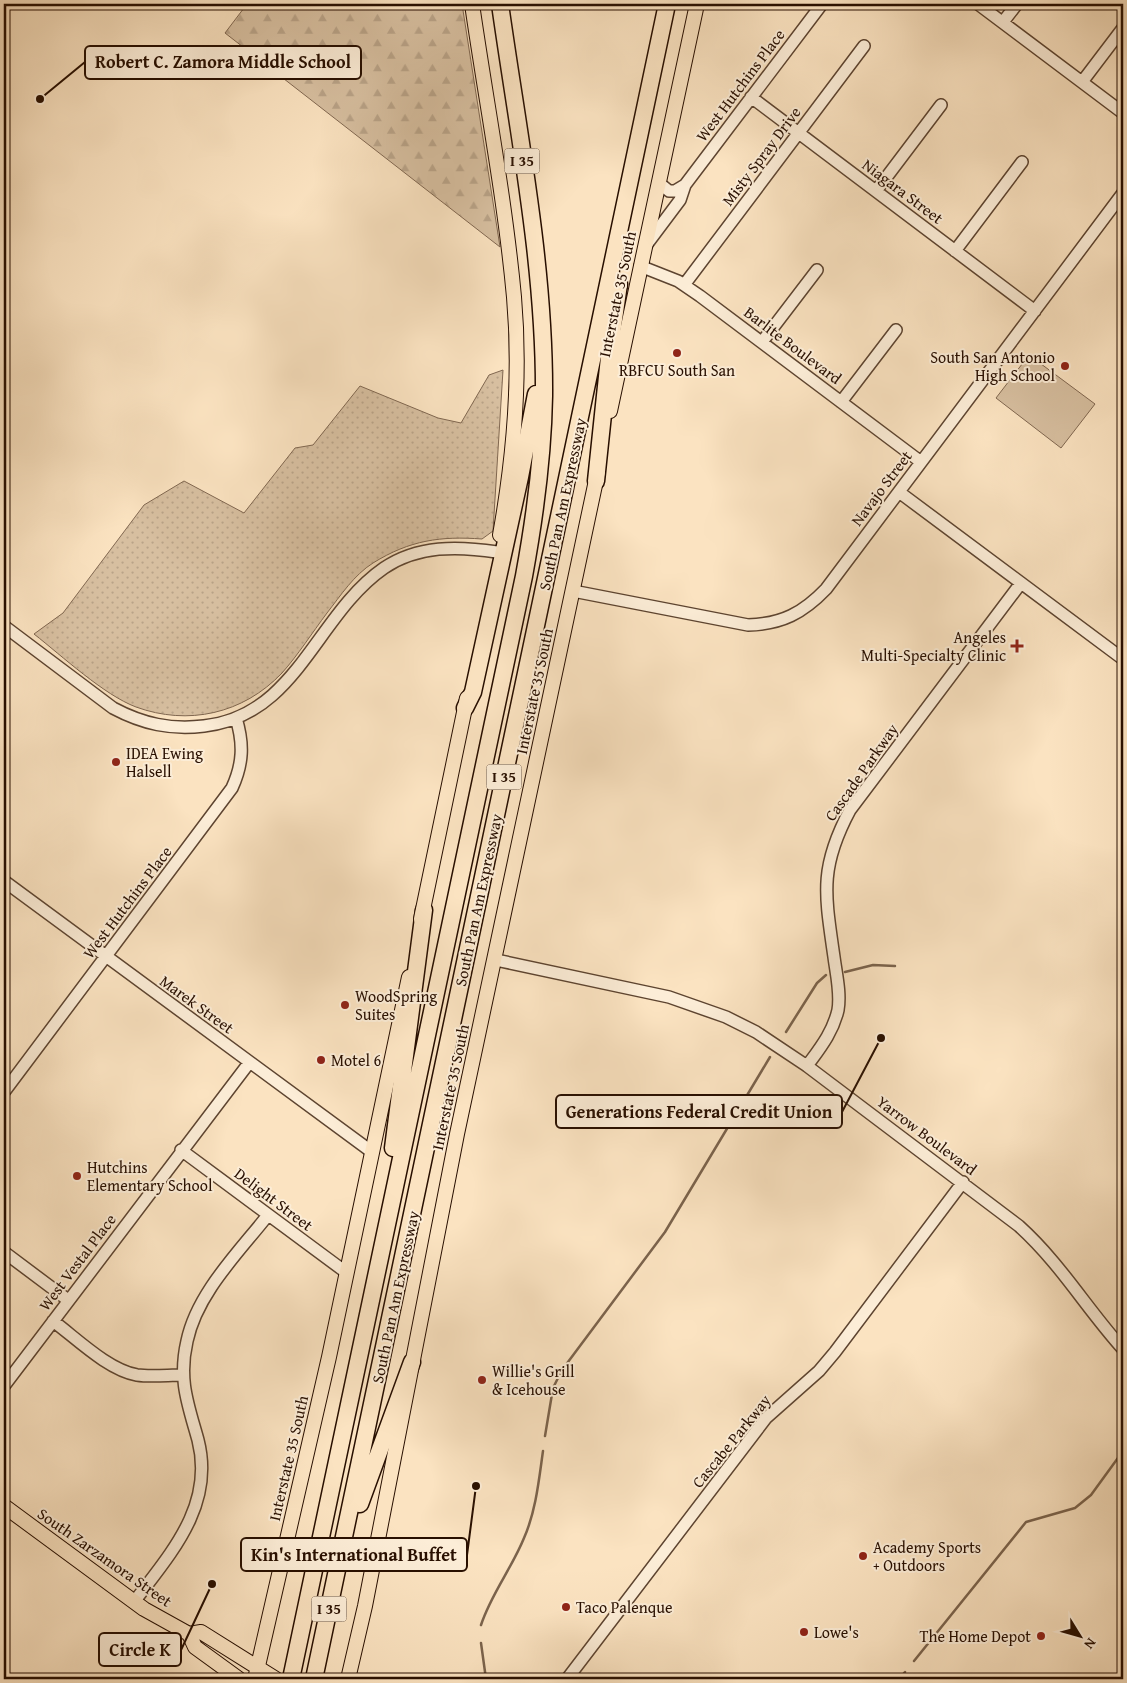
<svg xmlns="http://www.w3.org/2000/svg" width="1127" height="1683" font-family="'Gentium Book Plus',serif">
	<defs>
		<pattern id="grass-dots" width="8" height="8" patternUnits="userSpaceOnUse" patternTransform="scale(1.25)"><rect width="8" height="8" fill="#d7bfa0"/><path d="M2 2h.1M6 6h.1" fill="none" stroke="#b9a388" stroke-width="1.8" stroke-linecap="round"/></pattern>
		<pattern id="forest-firs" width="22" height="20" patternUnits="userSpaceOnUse" patternTransform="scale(1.25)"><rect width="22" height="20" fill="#d7bfa0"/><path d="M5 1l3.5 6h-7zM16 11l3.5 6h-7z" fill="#b9a388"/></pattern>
	</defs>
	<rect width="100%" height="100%" fill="#fbe3c1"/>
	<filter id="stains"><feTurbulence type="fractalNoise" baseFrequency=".004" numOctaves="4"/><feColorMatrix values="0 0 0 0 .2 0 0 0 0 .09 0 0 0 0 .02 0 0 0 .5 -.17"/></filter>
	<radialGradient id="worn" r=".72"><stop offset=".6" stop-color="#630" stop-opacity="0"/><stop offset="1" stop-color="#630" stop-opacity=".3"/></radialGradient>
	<!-- grass -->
	<path fill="url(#grass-dots)" stroke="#806750" d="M503,370L493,531L482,539C441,536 410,540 373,563C354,575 341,595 327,613C312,633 298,655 282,673C243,714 188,726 136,707C104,695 62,656 34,634L63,613L144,505L184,481L244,513L295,448L313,445L360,386L438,418L461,423L489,375Z"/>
	<!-- forest -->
	<path fill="url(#forest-firs)" stroke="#806750" d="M247,4H462L500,247L225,33Z"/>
	<!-- garden -->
	<path fill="#d7bfa0" stroke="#806750" d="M1029,355L1095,404L1061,448L996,398Z"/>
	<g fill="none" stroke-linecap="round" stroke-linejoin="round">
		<!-- stream -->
		<path stroke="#7b634c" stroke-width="2.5" d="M845,972L873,965L895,966
			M786,1032L817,983L826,975
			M545,1436L553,1388L562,1370L665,1232L770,1057
			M481,1625C491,1594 512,1568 524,1538C536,1511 539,1479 543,1451
			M481,1643L486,1679
			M914,1661L1026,1522L1075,1508L1091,1495L1123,1451
			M899,1679L905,1672"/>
		<defs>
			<path id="minor" d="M978,4L1123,113
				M1003,22L1017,4
				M1082,82L1123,28
				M751,97L1035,311
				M659,183L669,191H675L685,185
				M876,191L941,105
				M647,244L680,200L685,185L822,4
				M955,251L1022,162
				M640,266L678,281L700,296L921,462
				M684,285L864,46
				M762,342L817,270
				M841,402L896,330
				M899,492L1123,659
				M573,591L748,625C782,624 803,613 826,589L1123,193
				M4,626L113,708C143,724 171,730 204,726C297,716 316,615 384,568C418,545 458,546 497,552
				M4,881L372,1152
				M496,960L669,997L726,1017L756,1032L807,1066L1019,1226C1061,1264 1086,1308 1123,1349
				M807,1066C820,1048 833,1032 838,1010C841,993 836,973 834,957C825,894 819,868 850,810L1021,583
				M4,1092L232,788C243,764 244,744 236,718
				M181,1150L347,1273
				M4,1252L68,1300
				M53,1321C76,1338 108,1370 137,1375C151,1377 168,1375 183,1375
				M4,1386L249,1063
				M134,1602C170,1554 215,1506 198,1440C188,1404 178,1380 187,1341C197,1293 239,1252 268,1215
				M567,1679L766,1418L819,1371L835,1352L963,1182"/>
			<path id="major" d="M472,4C486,101 505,199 514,297C521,376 514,457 500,535
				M610,411L697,4
				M421,919L467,698
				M4,1506L144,1609L189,1634L201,1632L276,1679
				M189,1634L195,1647L239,1679
				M255,1679L329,1357L409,977
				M348,1679L365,1606L457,1134L598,471"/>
			<path id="highway" d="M596,481L610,348L619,284
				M465,708L473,692L520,477L536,394
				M393,1148L424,910
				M360,1504L412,1362
				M291,1679L524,576C535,516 543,457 544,396C545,265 518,133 500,4
				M314,1679L667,4"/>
		</defs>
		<!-- minor casing -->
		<use href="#minor" stroke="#5d4430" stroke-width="14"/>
		<!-- major casing -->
		<use href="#major" stroke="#280f00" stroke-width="16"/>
		<!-- highway casing -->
		<use href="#highway" stroke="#280f00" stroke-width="19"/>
		<!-- minor -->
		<use href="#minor" stroke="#fcedd7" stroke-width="11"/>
		<!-- major -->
		<use href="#major" stroke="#fbe3c1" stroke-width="14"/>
		<!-- highway -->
		<use href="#highway" stroke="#fbe3c1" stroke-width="16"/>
	</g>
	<!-- markers -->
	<g fill="#8f2418" stroke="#fcedd7" stroke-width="2">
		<circle cx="677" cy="353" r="5"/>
		<circle cx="1065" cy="366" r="5"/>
		<path d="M1014.5 638.5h5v5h5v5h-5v5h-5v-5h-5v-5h5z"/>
		<circle cx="116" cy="762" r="5"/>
		<circle cx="345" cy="1005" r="5"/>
		<circle cx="321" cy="1060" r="5"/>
		<circle cx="77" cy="1176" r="5"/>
		<circle cx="482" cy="1380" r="5"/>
		<circle cx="863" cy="1556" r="5"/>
		<circle cx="566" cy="1607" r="5"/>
		<circle cx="804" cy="1632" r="5"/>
		<circle cx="1041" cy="1636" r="5"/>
	</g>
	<g text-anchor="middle" stroke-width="4" stroke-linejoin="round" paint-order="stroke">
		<!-- shield labels -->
		<g fill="#fcedd7" stroke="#685240" stroke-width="1">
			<rect x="504.5" y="148.5" width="35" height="25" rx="4"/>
			<rect x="486.5" y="764.5" width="35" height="25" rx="4"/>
			<rect x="311.5" y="1596.5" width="35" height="25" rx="4"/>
		</g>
		<g font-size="15" font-weight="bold" fill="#280f00">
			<text x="522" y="166">I 35</text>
			<text x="504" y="782">I 35</text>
			<text x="329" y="1614">I 35</text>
		</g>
		<!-- street labels -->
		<g font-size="16" fill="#280f00" stroke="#fcedd7">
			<text transform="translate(740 85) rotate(-53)" y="6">West Hutchins Place</text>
			<text transform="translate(761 156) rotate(-53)" y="6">Misty Spray Drive</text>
			<text transform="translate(903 191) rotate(37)" y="6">Niagara Street</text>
			<text transform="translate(617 294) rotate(-78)" y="6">Interstate 35 South</text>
			<text transform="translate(793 345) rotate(37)" y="6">Barlite Boulevard</text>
			<text transform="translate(881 488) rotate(-53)" y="6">Navajo Street</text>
			<text transform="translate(562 504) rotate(-78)" y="6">South Pan Am Expressway</text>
			<text transform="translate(534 691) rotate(-78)" y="6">Interstate 35 South</text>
			<text transform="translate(861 772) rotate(-55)" y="6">Cascade Parkway</text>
			<text transform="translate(478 900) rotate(-78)" y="6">South Pan Am Expressway</text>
			<text transform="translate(127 902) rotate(-53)" y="6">West Hutchins Place</text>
			<text transform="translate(197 1004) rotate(36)" y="6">Marek Street</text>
			<text transform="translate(450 1087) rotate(-78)" y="6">Interstate 35 South</text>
			<text transform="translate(927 1135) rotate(37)" y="6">Yarrow Boulevard</text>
			<text transform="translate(274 1199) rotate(37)" y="6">Delight Street</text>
			<text transform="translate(77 1262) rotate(-53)" y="6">West Vestal Place</text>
			<text transform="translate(395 1297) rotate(-78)" y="6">South Pan Am Expressway</text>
			<text transform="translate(731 1441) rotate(-51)" y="6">Cascabe Parkway</text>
			<text transform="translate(288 1458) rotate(-77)" y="6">Interstate 35 South</text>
			<text transform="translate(105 1557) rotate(35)" y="6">South Zarzamora Street</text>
		</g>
		<!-- poi labels -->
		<g font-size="16" fill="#280f00" stroke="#fcedd7" text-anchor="start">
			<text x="1055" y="363" text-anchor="end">South San Antonio<tspan x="1055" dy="18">High School</tspan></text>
			<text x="677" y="376" text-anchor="middle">RBFCU South San</text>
			<text x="1006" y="643" text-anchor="end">Angeles<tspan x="1006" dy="18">Multi-Specialty Clinic</tspan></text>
			<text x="126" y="759">IDEA Ewing<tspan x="126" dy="18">Halsell</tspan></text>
			<text x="355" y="1002">WoodSpring<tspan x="355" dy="18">Suites</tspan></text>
			<text x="331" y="1066">Motel 6</text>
			<text x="87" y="1173">Hutchins<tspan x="87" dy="18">Elementary School</tspan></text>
			<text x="492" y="1377">Willie's Grill<tspan x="492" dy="18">&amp; Icehouse</tspan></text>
			<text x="873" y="1553">Academy Sports<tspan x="873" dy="18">+ Outdoors</tspan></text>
			<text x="576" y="1613">Taco Palenque</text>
			<text x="814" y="1638">Lowe's</text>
			<text x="1031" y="1642" text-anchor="end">The Home Depot</text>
		</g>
	</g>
	<!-- callouts -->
	<path fill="none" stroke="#280f00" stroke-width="2" d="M40 99L85 62M881 1038L842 1112M476 1486L467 1555M212 1584L181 1650"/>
	<g fill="#280f00" stroke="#fcedd7" stroke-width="2">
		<circle cx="40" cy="99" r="5"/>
		<circle cx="881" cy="1038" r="5"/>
		<circle cx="476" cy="1486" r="5"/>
		<circle cx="212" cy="1584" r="5"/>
	</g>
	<g fill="#fcedd7" stroke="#280f00" stroke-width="2">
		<rect x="85" y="46" width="276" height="33" rx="5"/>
		<rect x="556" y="1095" width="286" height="33" rx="5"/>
		<rect x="241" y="1538" width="226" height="33" rx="5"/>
		<rect x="99" y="1633" width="82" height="33" rx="5"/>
	</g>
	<g font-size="18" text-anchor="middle" font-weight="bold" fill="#280f00">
		<text x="223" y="68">Robert C. Zamora Middle School</text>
		<text x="699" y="1118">Generations Federal Credit Union</text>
		<text x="354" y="1561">Kin's International Buffet</text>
		<text x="140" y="1656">Circle K</text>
	</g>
	<!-- margin -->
	<rect width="1127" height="1683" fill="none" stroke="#fbe3c1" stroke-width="20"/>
	<rect x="5" y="5" width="1117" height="1673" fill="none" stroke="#280f00" stroke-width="2.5"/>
	<rect x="10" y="10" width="1107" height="1663" fill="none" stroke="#280f00"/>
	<!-- north arrow -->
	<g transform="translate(1080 1636) rotate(127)" stroke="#fcedd7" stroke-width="4" paint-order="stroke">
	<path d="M0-4L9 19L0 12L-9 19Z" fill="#280f00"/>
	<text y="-8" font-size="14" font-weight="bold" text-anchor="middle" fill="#280f00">N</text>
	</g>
	<rect width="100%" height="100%" filter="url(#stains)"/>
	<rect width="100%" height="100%" fill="url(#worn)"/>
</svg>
